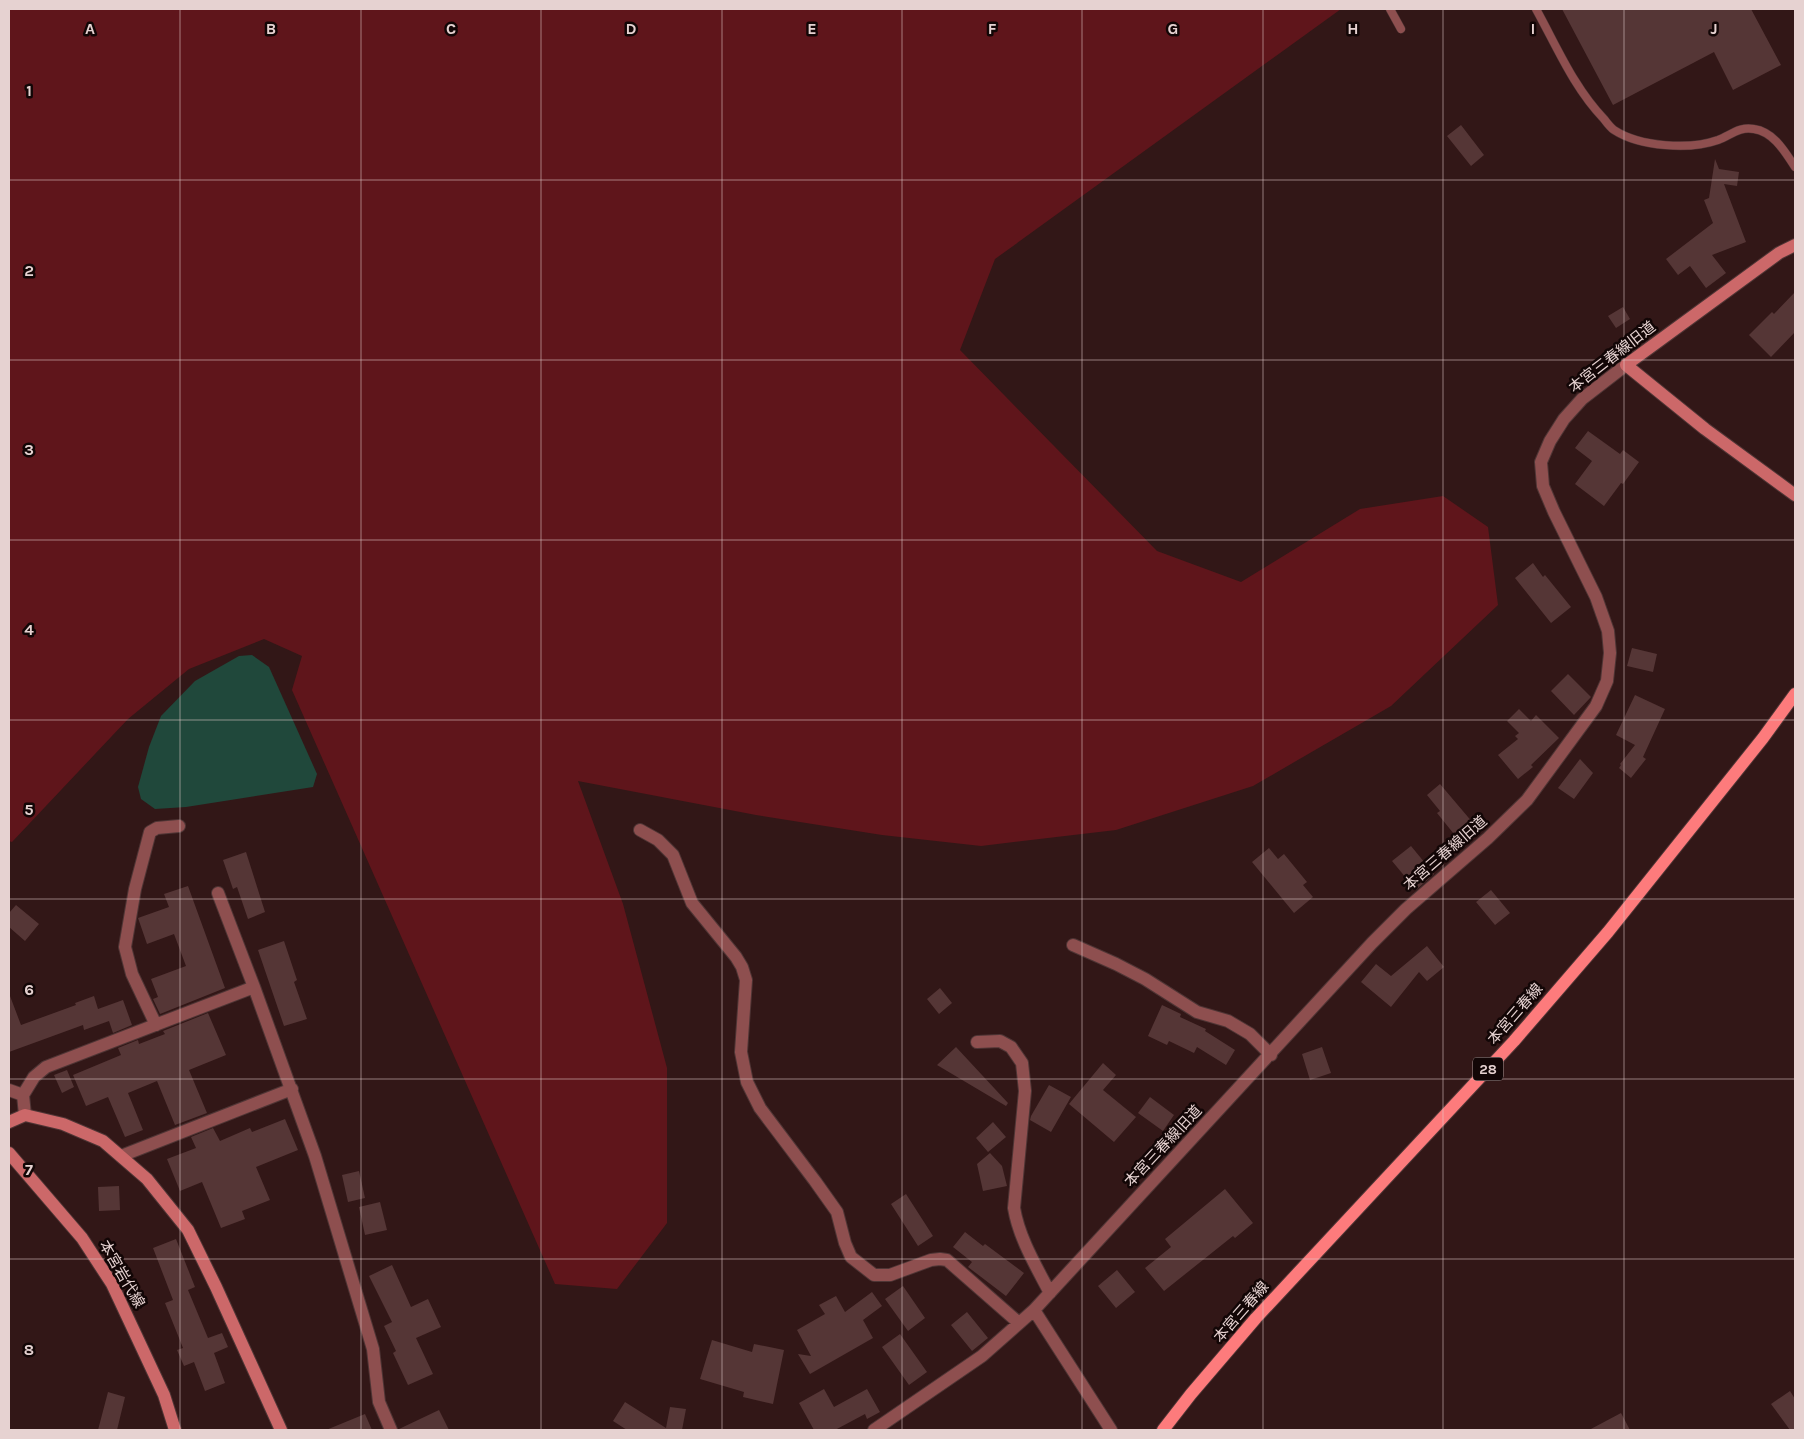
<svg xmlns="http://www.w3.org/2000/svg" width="1804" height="1439" font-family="Karla,'Noto Sans JP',sans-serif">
	<rect width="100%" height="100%" fill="#321717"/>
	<!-- green -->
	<path fill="#5f151b" d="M9,9H1341L995,259L960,350L1157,551L1241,582L1360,509L1443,496L1488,527L1498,605L1391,706L1253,786L1116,830L981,846L882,835L756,815L578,781L623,904L667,1068V1223L617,1289L555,1284L292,690L302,656L264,639L189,669L128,719L12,842L9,841Z"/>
	<!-- water -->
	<path fill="#20483b" d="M252,655L269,667L317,774L313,787L186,807L155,809L141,799L138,787L149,747L161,716L195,681L239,656Z"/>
	<!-- building -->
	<path fill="#553636" d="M1562,9H1751L1781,65L1733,90L1714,52L1613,105Z
		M1461,125L1484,155L1471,166L1447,136Z
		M1715,159L1719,169L1739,172L1737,186L1724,184L1746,242L1712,255L1726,273L1706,288L1690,266L1678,275L1666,259L1713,223L1704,200L1709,198Z
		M1795,292V332L1771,357L1749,335L1772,312L1774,314Z
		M1623,307L1630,319L1616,328L1608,316Z
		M1588,431L1620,454L1623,450L1639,462L1623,484L1621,483L1604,506L1575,484L1592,461L1575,448Z
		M1533,563L1543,577L1545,575L1571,607L1551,623L1515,578Z
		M1632,648L1657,654L1653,672L1627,666Z
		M1568,674L1591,697L1574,715L1551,691Z
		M1635,695L1665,709L1643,757L1646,759L1631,778L1619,768L1621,765L1620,764L1635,745L1616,735Z
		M1519,709L1531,721L1536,715L1559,738L1531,765L1533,767L1518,779L1498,755L1518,739L1515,736L1519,733L1507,721Z
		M1580,759L1593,773L1574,799L1558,788Z
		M1440,784L1479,830L1462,844L1437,813L1440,811L1427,795Z
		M1411,846L1434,874L1416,890L1392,861Z
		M1269,848L1278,859L1284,854L1307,882L1303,885L1313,897L1294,913L1252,862Z
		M246,852L265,912L248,919L237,887L233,889L223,860Z
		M188,886L225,988L160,1014L153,999L158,997L151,979L186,966L174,934L147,944L138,918L169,907L164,894Z
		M1491,890L1510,913L1495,925L1476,902Z
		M16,905L39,924L25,941L9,927V913Z
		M284,941L297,980L294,982L307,1019L284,1026L258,950Z
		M1427,946L1444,967L1427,981L1419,972L1391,1007L1361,982L1376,964L1391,976Z
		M940,988L952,1003L939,1014L927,999Z
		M10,996L21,1025L76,1005L75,1003L94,996L98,1009L123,1000L132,1025L113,1033L109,1021L84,1030L83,1025L9,1052V997Z
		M1162,1005L1181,1014L1180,1017L1206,1029L1205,1031L1235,1050L1226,1065L1197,1047L1194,1053L1169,1041L1167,1045L1148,1036Z
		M208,1013L226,1055L189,1070L207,1113L175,1125L157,1081L128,1093L143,1130L125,1137L108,1097L86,1106L73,1075L121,1055L118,1048L138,1040L139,1044L165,1034L163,1031Z
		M956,1047L1008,1103L1006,1106L937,1065Z
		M1322,1047L1331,1073L1310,1080L1302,1054Z
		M1103,1063L1116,1075L1103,1090L1136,1117L1114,1142L1069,1104Z
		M67,1070L74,1087L62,1093L54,1075Z
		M1049,1085L1071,1097L1051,1132L1030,1120L1031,1116Z
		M1150,1097L1174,1115L1163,1131L1138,1113Z
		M285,1119L298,1150L256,1167L270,1200L242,1211L245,1219L221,1228L202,1182L180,1191L167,1159L196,1148L191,1137L213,1128L220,1141L250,1128L252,1132Z
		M993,1122L1006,1137L988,1152L976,1138Z
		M990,1153L1002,1166L1007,1186L983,1191L977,1164Z
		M359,1171L365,1198L348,1202L342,1175Z
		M119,1186L120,1210L99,1211L98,1187Z
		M1225,1189L1253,1223L1235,1238L1233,1236L1164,1291L1145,1268L1171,1247L1165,1239Z
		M906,1194L933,1236L918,1246L891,1204Z
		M380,1202L387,1230L365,1235L359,1207Z
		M965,1232L983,1246L985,1244L1024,1273L1006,1296L968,1267L972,1262L953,1247Z
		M176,1239L195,1287L188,1290L208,1338L222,1333L228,1347L214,1353L225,1383L205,1391L194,1362L184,1366L177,1350L183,1348L165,1303L173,1300L153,1248Z
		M392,1265L411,1307L428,1299L441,1327L416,1338L433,1374L408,1385L393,1353L396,1351L384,1326L392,1322L369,1276Z
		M1117,1270L1135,1292L1116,1308L1098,1286Z
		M903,1286L925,1318L908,1331L885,1299Z
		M872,1292L882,1306L863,1320L873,1338L810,1374L798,1354L811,1356L797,1330L825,1314L819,1305L836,1296L845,1312Z
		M967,1312L988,1338L972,1351L951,1325Z
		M900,1334L927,1372L909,1385L882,1347Z
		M712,1340L752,1352L754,1344L784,1350L773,1404L743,1397L744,1392L700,1379Z
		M824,1389L834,1407L867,1389L880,1412L867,1419L865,1414L835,1430H814L799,1403Z
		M1790,1391L1795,1399V1430H1790L1771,1404Z
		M108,1392L125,1397L117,1430H98Z
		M625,1402L666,1428L670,1407L686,1409L682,1430H627L613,1421Z
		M439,1410L449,1430H399V1429Z
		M1621,1413L1630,1430H1589Z
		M365,1414L372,1430H326Z"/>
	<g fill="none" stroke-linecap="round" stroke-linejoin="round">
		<defs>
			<path id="lane" d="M1390,9L1401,29
				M1536,9C1557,47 1574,88 1604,119C1607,123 1611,128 1614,130C1640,147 1690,150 1718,140C1731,135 1740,126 1754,129C1774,132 1785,152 1795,167"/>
			<path id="street" d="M640,830L658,840L673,855L692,903L736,957L742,967L746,980L741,1052L747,1082L760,1108L815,1181L837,1212L845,1243L851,1257L874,1275H890L931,1260L940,1259L947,1260L1019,1323
				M218,893L254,987
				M1073,945L1116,964L1145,979L1197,1012L1228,1021L1250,1034L1271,1055
				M156,1025L132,974L125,947L135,889L150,832L157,828L179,826
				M977,1042L1000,1041L1011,1047L1022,1063L1025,1091L1014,1208C1019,1238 1036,1266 1050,1293
				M9,1090L23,1095
				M25,1115L23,1095L34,1077L46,1067L254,987L315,1156L373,1349L379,1402L391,1430
				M121,1156L292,1089
				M1034,1310L1111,1430
				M874,1430L982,1356L1034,1310L1372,943L1406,909L1488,838L1527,800L1596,706L1607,681L1610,653L1608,631L1596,597L1554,512L1543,486L1541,462L1550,441L1564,419L1582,399L1626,365"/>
			<path id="secondary" d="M1795,245L1779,253L1626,365L1705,429L1795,495
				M9,1122L25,1115L63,1124L103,1141L147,1179L188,1230L216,1287L281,1430
				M9,1153L82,1238L112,1284L164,1395L175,1430"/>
			<path id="primary" d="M1163,1430L1191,1394L1256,1318L1514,1041L1608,932L1763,738L1795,694"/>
		</defs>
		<!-- lane casing -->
		<use href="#lane" stroke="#4f3535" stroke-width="9"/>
		<!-- street casing -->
		<use href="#street" stroke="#4f3535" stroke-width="14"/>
		<!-- secondary casing -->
		<use href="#secondary" stroke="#4f3535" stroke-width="14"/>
		<!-- primary casing -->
		<use href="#primary" stroke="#4f3535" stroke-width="14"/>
		<!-- lane -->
		<use href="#lane" stroke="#8e4f4f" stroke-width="8"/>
		<!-- street -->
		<use href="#street" stroke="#8e4f4f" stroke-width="12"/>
		<!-- secondary -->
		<use href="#secondary" stroke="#cc6869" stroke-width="12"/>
		<!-- primary -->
		<use href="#primary" stroke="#fd7b7c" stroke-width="12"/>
	</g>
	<!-- grid -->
	<path fill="none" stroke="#e6d2d1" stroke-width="1" stroke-opacity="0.55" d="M180,9V1430M361,9V1430M541,9V1430M722,9V1430M902,9V1430M1082,9V1430M1263,9V1430M1443,9V1430M1624,9V1430M9,180H1795M9,360H1795M9,540H1795M9,720H1795M9,899H1795M9,1079H1795M9,1259H1795"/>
	<g text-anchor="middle" stroke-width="5" stroke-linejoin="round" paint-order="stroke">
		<!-- shield labels -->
		<rect fill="#120606" stroke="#a69594" stroke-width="1" x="1473" y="1057.5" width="30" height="23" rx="4"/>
		<g font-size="14" font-weight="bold" fill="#e6d2d1">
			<text x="1488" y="1074">28</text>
		</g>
		<!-- street labels -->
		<g font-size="15" fill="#e6d2d1" stroke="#120606">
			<text transform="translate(1612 357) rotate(-38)" y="5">本宮三春線旧道</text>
			<text transform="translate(1445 853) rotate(-41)" y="5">本宮三春線旧道</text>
			<text transform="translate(1515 1014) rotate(-49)" y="5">本宮三春線</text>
			<text transform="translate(1163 1146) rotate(-47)" y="5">本宮三春線旧道</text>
			<text transform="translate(122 1274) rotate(60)" y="5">本宮岩代線</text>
			<text transform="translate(1241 1312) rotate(-49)" y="5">本宮三春線</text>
		</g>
	</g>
	<g font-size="16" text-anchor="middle" font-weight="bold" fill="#e6d2d1" stroke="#120606" stroke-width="5" stroke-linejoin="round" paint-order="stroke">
		<text x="90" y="34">A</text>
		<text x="271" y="34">B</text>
		<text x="451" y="34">C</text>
		<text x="631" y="34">D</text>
		<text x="812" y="34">E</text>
		<text x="992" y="34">F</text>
		<text x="1173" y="34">G</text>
		<text x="1353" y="34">H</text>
		<text x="1533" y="34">I</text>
		<text x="1714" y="34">J</text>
		<text x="29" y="96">1</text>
		<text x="29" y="276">2</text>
		<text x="29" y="455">3</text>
		<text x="29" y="635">4</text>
		<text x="29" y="815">5</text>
		<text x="29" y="995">6</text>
		<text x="29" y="1175">7</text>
		<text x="29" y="1355">8</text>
	</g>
	<!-- border -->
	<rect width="1804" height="1439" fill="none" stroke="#e6d2d1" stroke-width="20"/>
</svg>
